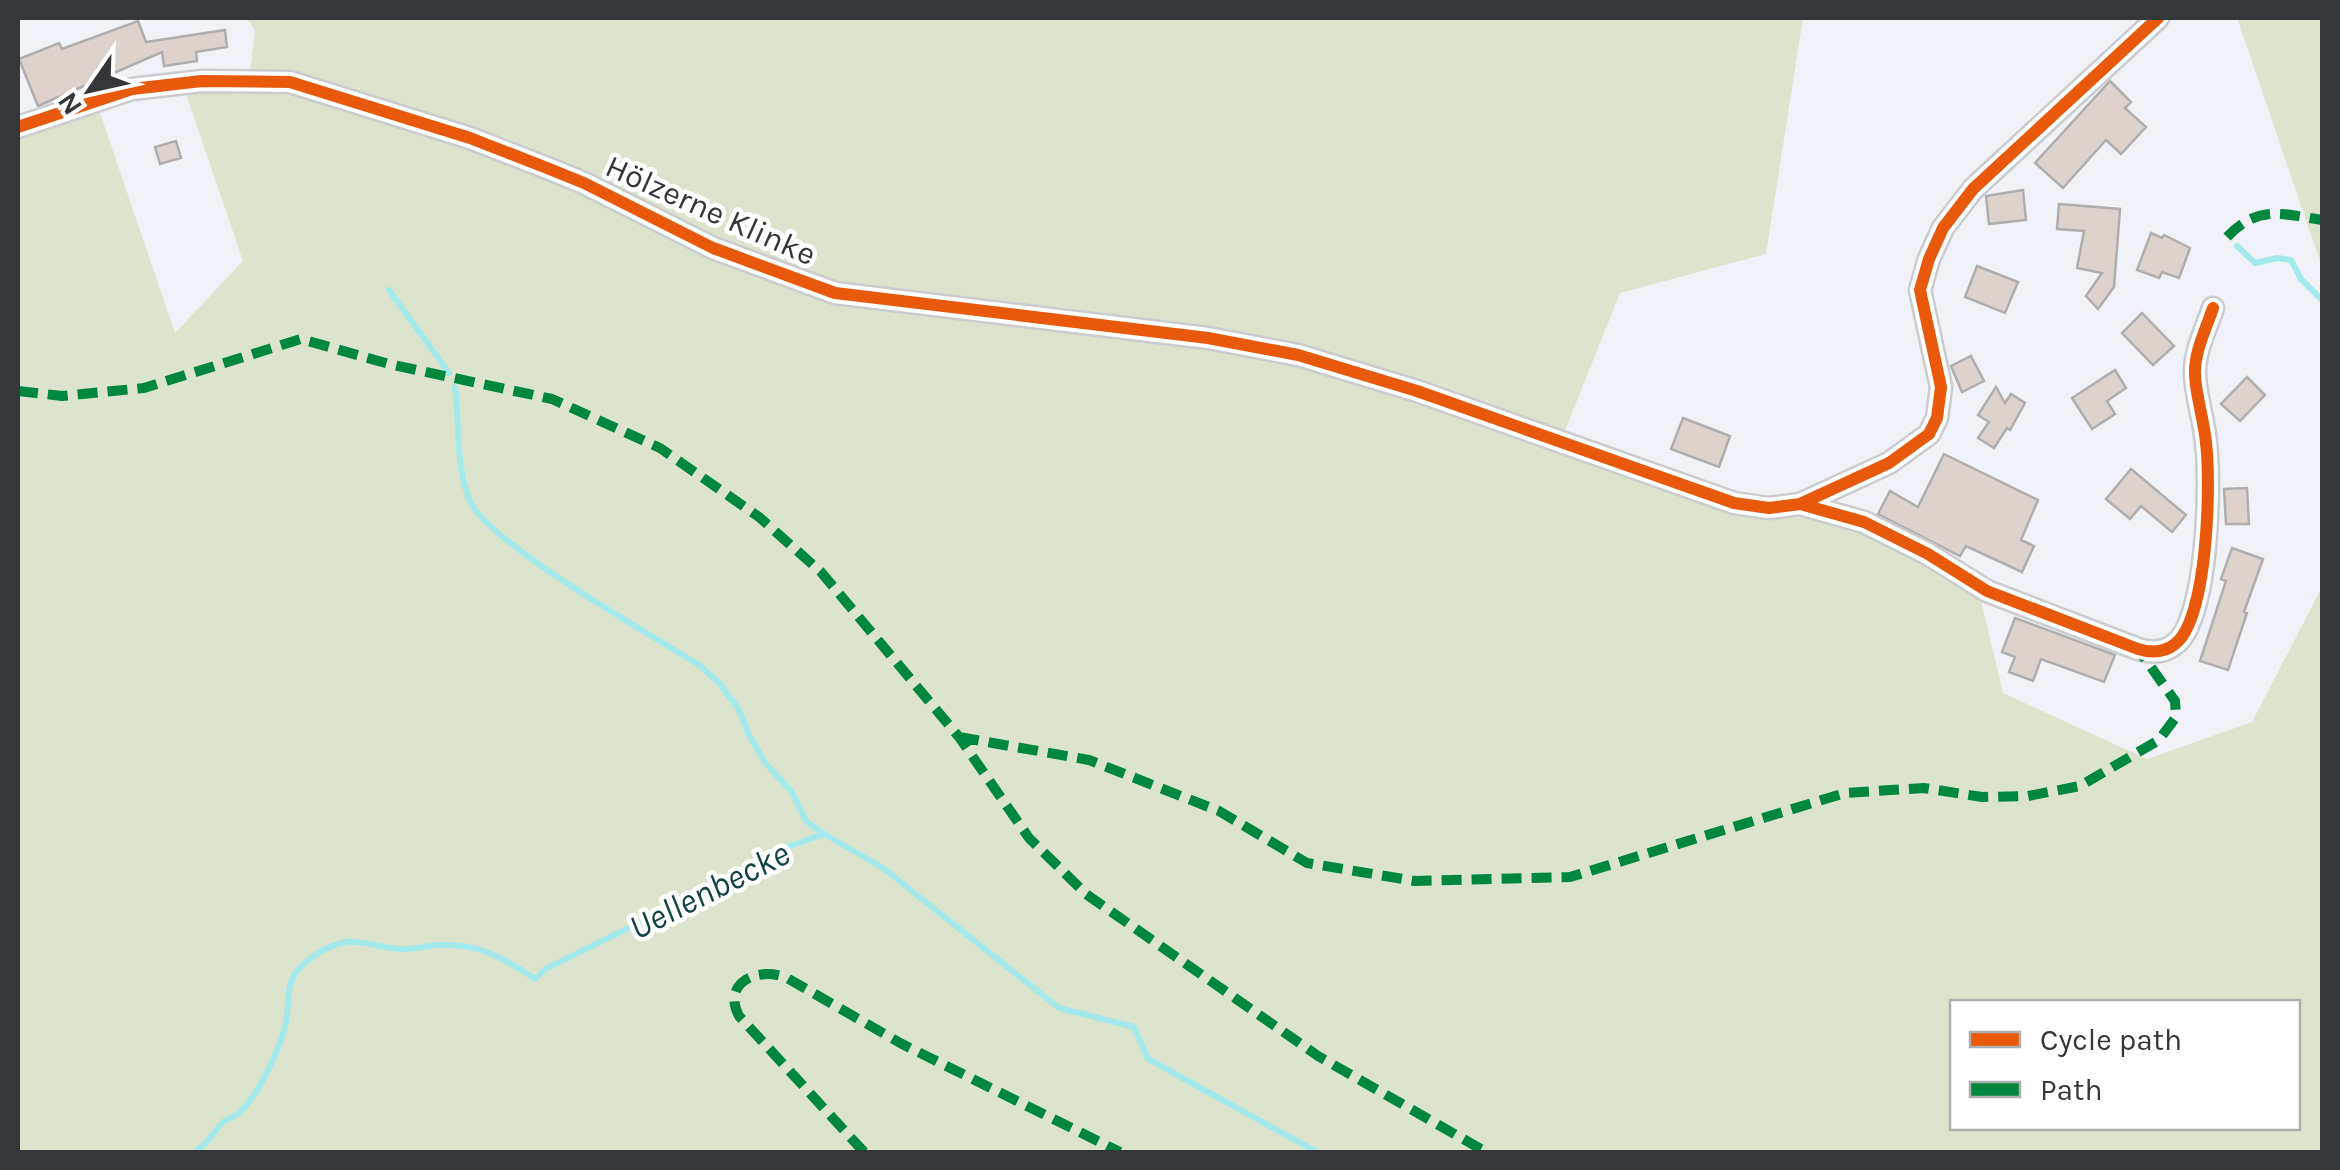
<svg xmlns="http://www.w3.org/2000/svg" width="2340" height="1170" font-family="Karla,sans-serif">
	<rect width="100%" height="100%" fill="#f1f2f8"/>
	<!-- green -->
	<path fill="#dde4cd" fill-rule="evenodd" d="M247,18H1803L1766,254L1620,293L1564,433L1300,349L848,289L760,260L561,162L476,133L250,72L255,31Z
		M2237,18H2322V287L2321,264Z
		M278,88L322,97L544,174L747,272L829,300L1117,333L1299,363L1414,397L1740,513L1814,519L1861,527L1980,596L2003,693L2147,759L2252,722L2322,587V1152H18V432L21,429L18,425V137L98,107L175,333L243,261L185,91ZM1952,1002H2298V1128H1952Z"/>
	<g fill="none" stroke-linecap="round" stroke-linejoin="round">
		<!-- stream -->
		<path stroke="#a4eaec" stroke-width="6" d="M2237,246L2255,263L2277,258L2291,260L2301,279L2322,300
			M389,290L449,373
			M455,387C460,424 455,466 470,501C488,543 653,636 699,665L719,683L738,708L750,737L766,764L792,792L806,821L824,834
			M195,1152C208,1142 210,1138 220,1125C225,1118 232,1119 239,1113C259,1094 278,1053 285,1026C290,1010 285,989 295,974C305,959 328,945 346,942C365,940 386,950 406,949C417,949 426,946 437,945C478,943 502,957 535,979L545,969L718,884L773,852L824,834L883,868L1059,1008L1134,1027L1148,1059L1317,1152"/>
	</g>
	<!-- building -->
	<path fill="#ded2cd" stroke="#afaeaf" stroke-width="2.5" d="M138,21L146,42L225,30L227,47L196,52L197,61L164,66L162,52L38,106L19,59L59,43L62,49Z
		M2110,81L2131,102L2125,108L2146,127L2121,154L2106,140L2063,188L2035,163Z
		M176,141L181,158L160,164L155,147Z
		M2023,190L2026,220L1989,224L1986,196Z
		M2059,204L2120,209L2114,287L2098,309L2086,296L2102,273L2077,268L2084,231L2057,229Z
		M2151,233L2162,238L2164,235L2190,248L2179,278L2162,272L2159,278L2137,270Z
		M1977,266L2018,282L2005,313L1965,297Z
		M2142,313L2174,346L2153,365L2122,333Z
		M1971,356L1984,381L1962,392L1951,366Z
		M2115,370L2126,388L2107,401L2115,414L2092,429L2072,398Z
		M2247,377L2265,395L2240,421L2221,404Z
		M1996,387L2005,403L2011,394L2025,403L2010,430L2007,428L1994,448L1978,438L1989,422L1978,415Z
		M1683,418L1730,436L1719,467L1671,449Z
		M1944,454L2038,500L2021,540L2034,546L2022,572L1966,546L1960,556L1878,514L1890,491L1918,507Z
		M2131,469L2186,515L2172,532L2141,506L2130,519L2106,499Z
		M2247,488L2249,524H2226L2224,489Z
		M2232,548L2263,559L2244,612L2247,613L2228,670L2200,661L2226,581L2221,579Z
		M2015,618L2115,655L2104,682L2041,659L2033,681L2009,672L2015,657L2002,652Z"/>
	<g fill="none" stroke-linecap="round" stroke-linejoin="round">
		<defs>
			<path id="minor" d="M18,127L132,89L202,81L290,82L470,138L547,168L584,183L713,248L835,293L1208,338L1298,355L1417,391L1734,503L1769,508L1800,504L1889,463L1929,434L1937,418L1941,387L1920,290L1929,259L1943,228L1973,189L2158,18
				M1800,504L1864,522L1928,554L1987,591L2138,649C2151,653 2164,653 2175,644C2208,619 2211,483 2206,443C2204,420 2196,397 2195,375C2194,352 2206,329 2213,308"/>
		</defs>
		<!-- minor casing -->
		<use href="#minor" stroke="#caccd0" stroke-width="25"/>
		<!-- minor -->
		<use href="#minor" stroke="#fdfdfe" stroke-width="20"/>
		<!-- quiet -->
		<path stroke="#00873e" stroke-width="10" stroke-dasharray="20 10" stroke-linecap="butt" d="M2227,237C2259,204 2281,214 2322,220
			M18,391L62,396L144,388L301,339L389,364L552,399L660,448L759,517L821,572L959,737L1029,838L1086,894L1318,1056L1486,1152
			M959,737L1089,760L1219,811L1307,863L1415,881L1570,877L1845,793L1924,788L1982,797L2028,796L2080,786L2159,740L2176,717L2175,701L2138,649
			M864,1152L739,1016C721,982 759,966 787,978L902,1044L1120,1152"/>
		<defs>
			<path id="cycleway" d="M18,127L132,89L202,81L290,82L470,138L547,168L584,183L713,248L835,293L1208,338L1298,355L1417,391L1734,503L1769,508L1800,504L1889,463L1929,434L1937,418L1941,387L1920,290L1929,259L1943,228L1973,189L2158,18
				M1800,504L1864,522L1928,554L1987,591L2138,649C2151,653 2164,653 2175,644C2208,619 2211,483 2206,443C2204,420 2196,397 2195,375C2194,352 2206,329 2213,308"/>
		</defs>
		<!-- cycleway casing -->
		<use href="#cycleway" stroke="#fff" stroke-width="19"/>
		<!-- cycleway -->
		<use href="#cycleway" stroke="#e8590c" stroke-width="12"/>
	</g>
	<g text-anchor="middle" stroke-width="9" stroke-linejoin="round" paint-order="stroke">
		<!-- street labels -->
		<g font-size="32" fill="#35363a" stroke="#fff">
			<text transform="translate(711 210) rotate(24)" y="11">Hölzerne Klinke</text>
		</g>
		<!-- water labels -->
		<g font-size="35" font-style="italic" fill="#144344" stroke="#fff">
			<text transform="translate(709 890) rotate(-27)" y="12">Uellenbecke</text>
		</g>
	</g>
	<!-- border -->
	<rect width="2340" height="1170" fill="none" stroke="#35363a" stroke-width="40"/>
	<!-- legend -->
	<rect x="1950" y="1000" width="350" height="130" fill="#ffffff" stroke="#aeafb0" stroke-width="2.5"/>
	<rect x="1970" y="1032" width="50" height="15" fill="#e8590c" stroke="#aeafb0" stroke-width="2.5"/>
	<text x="2040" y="1050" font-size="30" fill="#35363a">Cycle path</text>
	<rect x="1970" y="1082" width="50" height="15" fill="#00873e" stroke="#aeafb0" stroke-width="2.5"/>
	<text x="2040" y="1100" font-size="30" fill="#35363a">Path</text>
	<!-- north arrow -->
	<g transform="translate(90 90) rotate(236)" stroke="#ffffff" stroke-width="8" paint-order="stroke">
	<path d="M0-8L18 38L0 25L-18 38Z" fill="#35363a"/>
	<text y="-15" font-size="28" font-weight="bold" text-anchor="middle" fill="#35363a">N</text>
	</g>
</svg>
